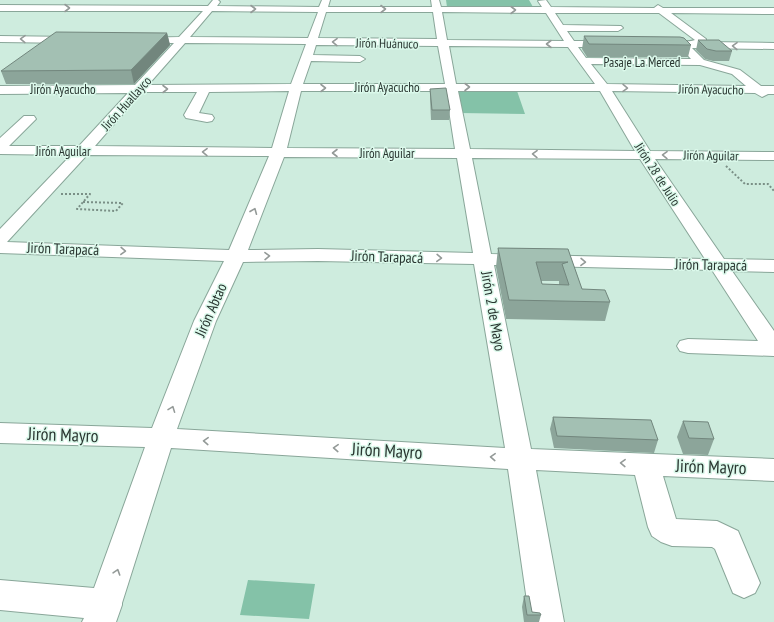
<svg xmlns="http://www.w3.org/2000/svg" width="774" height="622" font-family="'PT Sans Narrow',sans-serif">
	<rect width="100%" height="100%" fill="#ceecde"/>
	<!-- green -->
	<path fill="#84c2a8" d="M446,0H529L533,7H447Z
		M454,88H516L525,114L460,113Z
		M248,580L315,584L309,619L240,615Z"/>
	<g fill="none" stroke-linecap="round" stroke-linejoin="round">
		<defs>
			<path id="minor" d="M213,0H218L220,2L217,6L319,7L322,0H330L328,7H432L431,0H439L441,7H542L538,1L546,0L551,7L654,8L658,5L663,8H774V14L671,13L706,39V42L774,43V49L692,48L704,60L740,70L761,86H774V94H768L762,97L755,93L612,91L650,151L774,152V160L655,159L724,259L774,260V272L732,271L774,331V356L688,353L680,351L677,346L680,341L688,339L758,341L712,270L494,265L531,449L774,459V481L663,476L676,519L717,521L738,531L760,583L755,593L744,598L733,593L715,549L712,547L672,546L661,542L652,536L648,527L635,475L536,470L564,622H530L508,469L171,448L122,603V605L116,622H82L84,618L0,610V580L94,588L145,447L0,443V423L152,428L194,321L224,261L0,253V229L71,155L0,154V138L24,116H34L36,119L9,146H79L128,93L0,94V86L135,85L174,43H141L136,40L137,38L179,37L203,11H0V5L208,6ZM212,11L318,12L308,38L190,37ZM326,12H433L437,39L318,38ZM442,12L546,13L564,41L447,40ZM555,13H659L695,40C685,44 664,38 658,45L663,48H681L691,59L586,58L578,47H611L616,44L611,41H574L567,31H618L623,28L621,26L563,25ZM185,43L306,44L291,84L148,85ZM316,45L438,46L445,84H303L311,61L360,62L365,59L360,56L313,55ZM449,46L568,47L595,84H456ZM591,64L700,65L732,74L746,86L607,84ZM289,91L272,148L95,146L142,92H197L184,115L186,118L207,122L212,121L214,118L212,115L199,113L209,92ZM301,91H446L455,149L287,148ZM458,91H600L635,151L470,149ZM87,155L269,156L229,250L7,242ZM284,157L457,158L473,253L318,249L248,250ZM472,158L640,159L705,259L491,254ZM318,261L474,264L505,448L177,429L216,321L243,262Z
				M0,36L73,37L78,40L73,43L0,42Z"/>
		</defs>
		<!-- minor casing -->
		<use href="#minor" stroke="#89a699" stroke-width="2"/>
		<!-- path -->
		<path stroke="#7a8f86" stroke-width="2" stroke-dasharray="2 2" stroke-linecap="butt" d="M726,166L745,184H768L774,191
			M61,194H90L77,209L116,211L123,203
			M83,202L122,203"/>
		<!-- minor -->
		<use href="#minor" fill="#fff" fill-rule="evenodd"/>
	</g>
	<!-- wall -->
	<path fill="#8ca59a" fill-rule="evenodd" d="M167,33L170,45L134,84H6L1,71Z
		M584,36L691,45L688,57H587L582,49Z
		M698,40L732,51L729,61H713L705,59L696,50Z
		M430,89L450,110L449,120H431L430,98Z
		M498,248L568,249L582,289L610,302L605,321L506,319L496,267ZM541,281H559V285L542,284Z
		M553,417L658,440L654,453L554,448L550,429Z
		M683,421L714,439L708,455L683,454L677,437Z
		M524,596L532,612L541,615L539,622H524L522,607Z"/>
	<!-- shaded-wall -->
	<path fill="#72867d" d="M167,33L170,45L134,84L131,70Z"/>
	<!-- building -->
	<path fill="#a3c0b3" stroke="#72867d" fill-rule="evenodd" d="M56,32L167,33L131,70L1,71Z
		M584,36L680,37L684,38L691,45L589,44Z
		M698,40H719L732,51H716L707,49Z
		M446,88L450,110H432L430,89Z
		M498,248L568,249L582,289L605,290L610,302L509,300ZM536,262H568L562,264L569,285L542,284Z
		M553,417L651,420L658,440L557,436Z
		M683,421L708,422L714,439L689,438Z
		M524,596H529L532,612L540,613L541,615H527Z"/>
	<!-- one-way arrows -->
	<defs><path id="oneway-chevron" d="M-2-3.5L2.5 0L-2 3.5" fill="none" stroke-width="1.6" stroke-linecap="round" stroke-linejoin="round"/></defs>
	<g stroke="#949a98">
		<use href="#oneway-chevron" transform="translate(67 8)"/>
		<use href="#oneway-chevron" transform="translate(253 9)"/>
		<use href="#oneway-chevron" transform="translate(383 9)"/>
		<use href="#oneway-chevron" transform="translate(513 10)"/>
		<use href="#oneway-chevron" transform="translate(23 39) rotate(-179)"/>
		<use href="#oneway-chevron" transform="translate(335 42) rotate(-179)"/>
		<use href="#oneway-chevron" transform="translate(549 44) rotate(-180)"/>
		<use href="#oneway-chevron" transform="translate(735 46) rotate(-179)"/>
		<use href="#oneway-chevron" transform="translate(467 87)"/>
		<use href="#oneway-chevron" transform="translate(323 88)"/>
		<use href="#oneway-chevron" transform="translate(625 88) rotate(1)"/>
		<use href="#oneway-chevron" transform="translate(165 89)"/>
		<use href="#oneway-chevron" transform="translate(205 152) rotate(-179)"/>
		<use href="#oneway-chevron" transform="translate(335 153) rotate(180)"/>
		<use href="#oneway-chevron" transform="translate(535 154) rotate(-179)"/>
		<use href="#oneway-chevron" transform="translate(665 155) rotate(-179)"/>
		<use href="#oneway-chevron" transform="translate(254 211) rotate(-68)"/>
		<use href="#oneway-chevron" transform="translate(123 251) rotate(2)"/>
		<use href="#oneway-chevron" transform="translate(267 256) rotate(-1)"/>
		<use href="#oneway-chevron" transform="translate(439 258) rotate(2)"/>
		<use href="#oneway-chevron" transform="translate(583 262) rotate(1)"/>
		<use href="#oneway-chevron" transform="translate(172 409) rotate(-69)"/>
		<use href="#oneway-chevron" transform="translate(206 441) rotate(-177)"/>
		<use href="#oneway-chevron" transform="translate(336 448) rotate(-177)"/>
		<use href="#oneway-chevron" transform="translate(493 457) rotate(-177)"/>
		<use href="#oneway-chevron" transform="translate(623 463) rotate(-178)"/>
		<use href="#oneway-chevron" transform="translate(117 572) rotate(-72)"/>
	</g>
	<g text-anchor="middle" stroke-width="3" stroke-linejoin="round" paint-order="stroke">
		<!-- far-street labels -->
		<g font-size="13" fill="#293530" stroke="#dbf9eb">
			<text transform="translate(387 43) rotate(1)" y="5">Jirón Huánuco</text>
			<text x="642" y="67">Pasaje La Merced</text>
			<text x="387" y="92">Jirón Ayacucho</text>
			<text x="63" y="94">Jirón Ayacucho</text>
			<text transform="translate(711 89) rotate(1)" y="5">Jirón Ayacucho</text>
			<text transform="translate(126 103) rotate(-48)" y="5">Jirón Huallayco</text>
			<text x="63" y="156">Jirón Aguilar</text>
			<text x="387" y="158">Jirón Aguilar</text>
			<text transform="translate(711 155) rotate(1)" y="5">Jirón Aguilar</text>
			<text transform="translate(658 174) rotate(57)" y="5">Jirón 28 de Julio</text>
		</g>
		<!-- street labels -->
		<g font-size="15" fill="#293530" stroke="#dbf9eb">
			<text transform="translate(63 249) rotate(2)" y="5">Jirón Tarapacá</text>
			<text transform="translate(387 257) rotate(2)" y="5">Jirón Tarapacá</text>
			<text transform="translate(711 265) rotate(1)" y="5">Jirón Tarapacá</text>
			<text transform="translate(211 310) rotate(-66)" y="5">Jirón Abtao</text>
			<text transform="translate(493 311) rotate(80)" y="5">Jirón 2 de Mayo</text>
		</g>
		<!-- near-street labels -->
		<g font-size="18" fill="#293530" stroke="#dbf9eb">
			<text transform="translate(63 435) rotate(2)" y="6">Jirón Mayro</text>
			<text transform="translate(387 451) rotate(3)" y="6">Jirón Mayro</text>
			<text transform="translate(711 467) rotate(2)" y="6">Jirón Mayro</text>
		</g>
	</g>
</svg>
